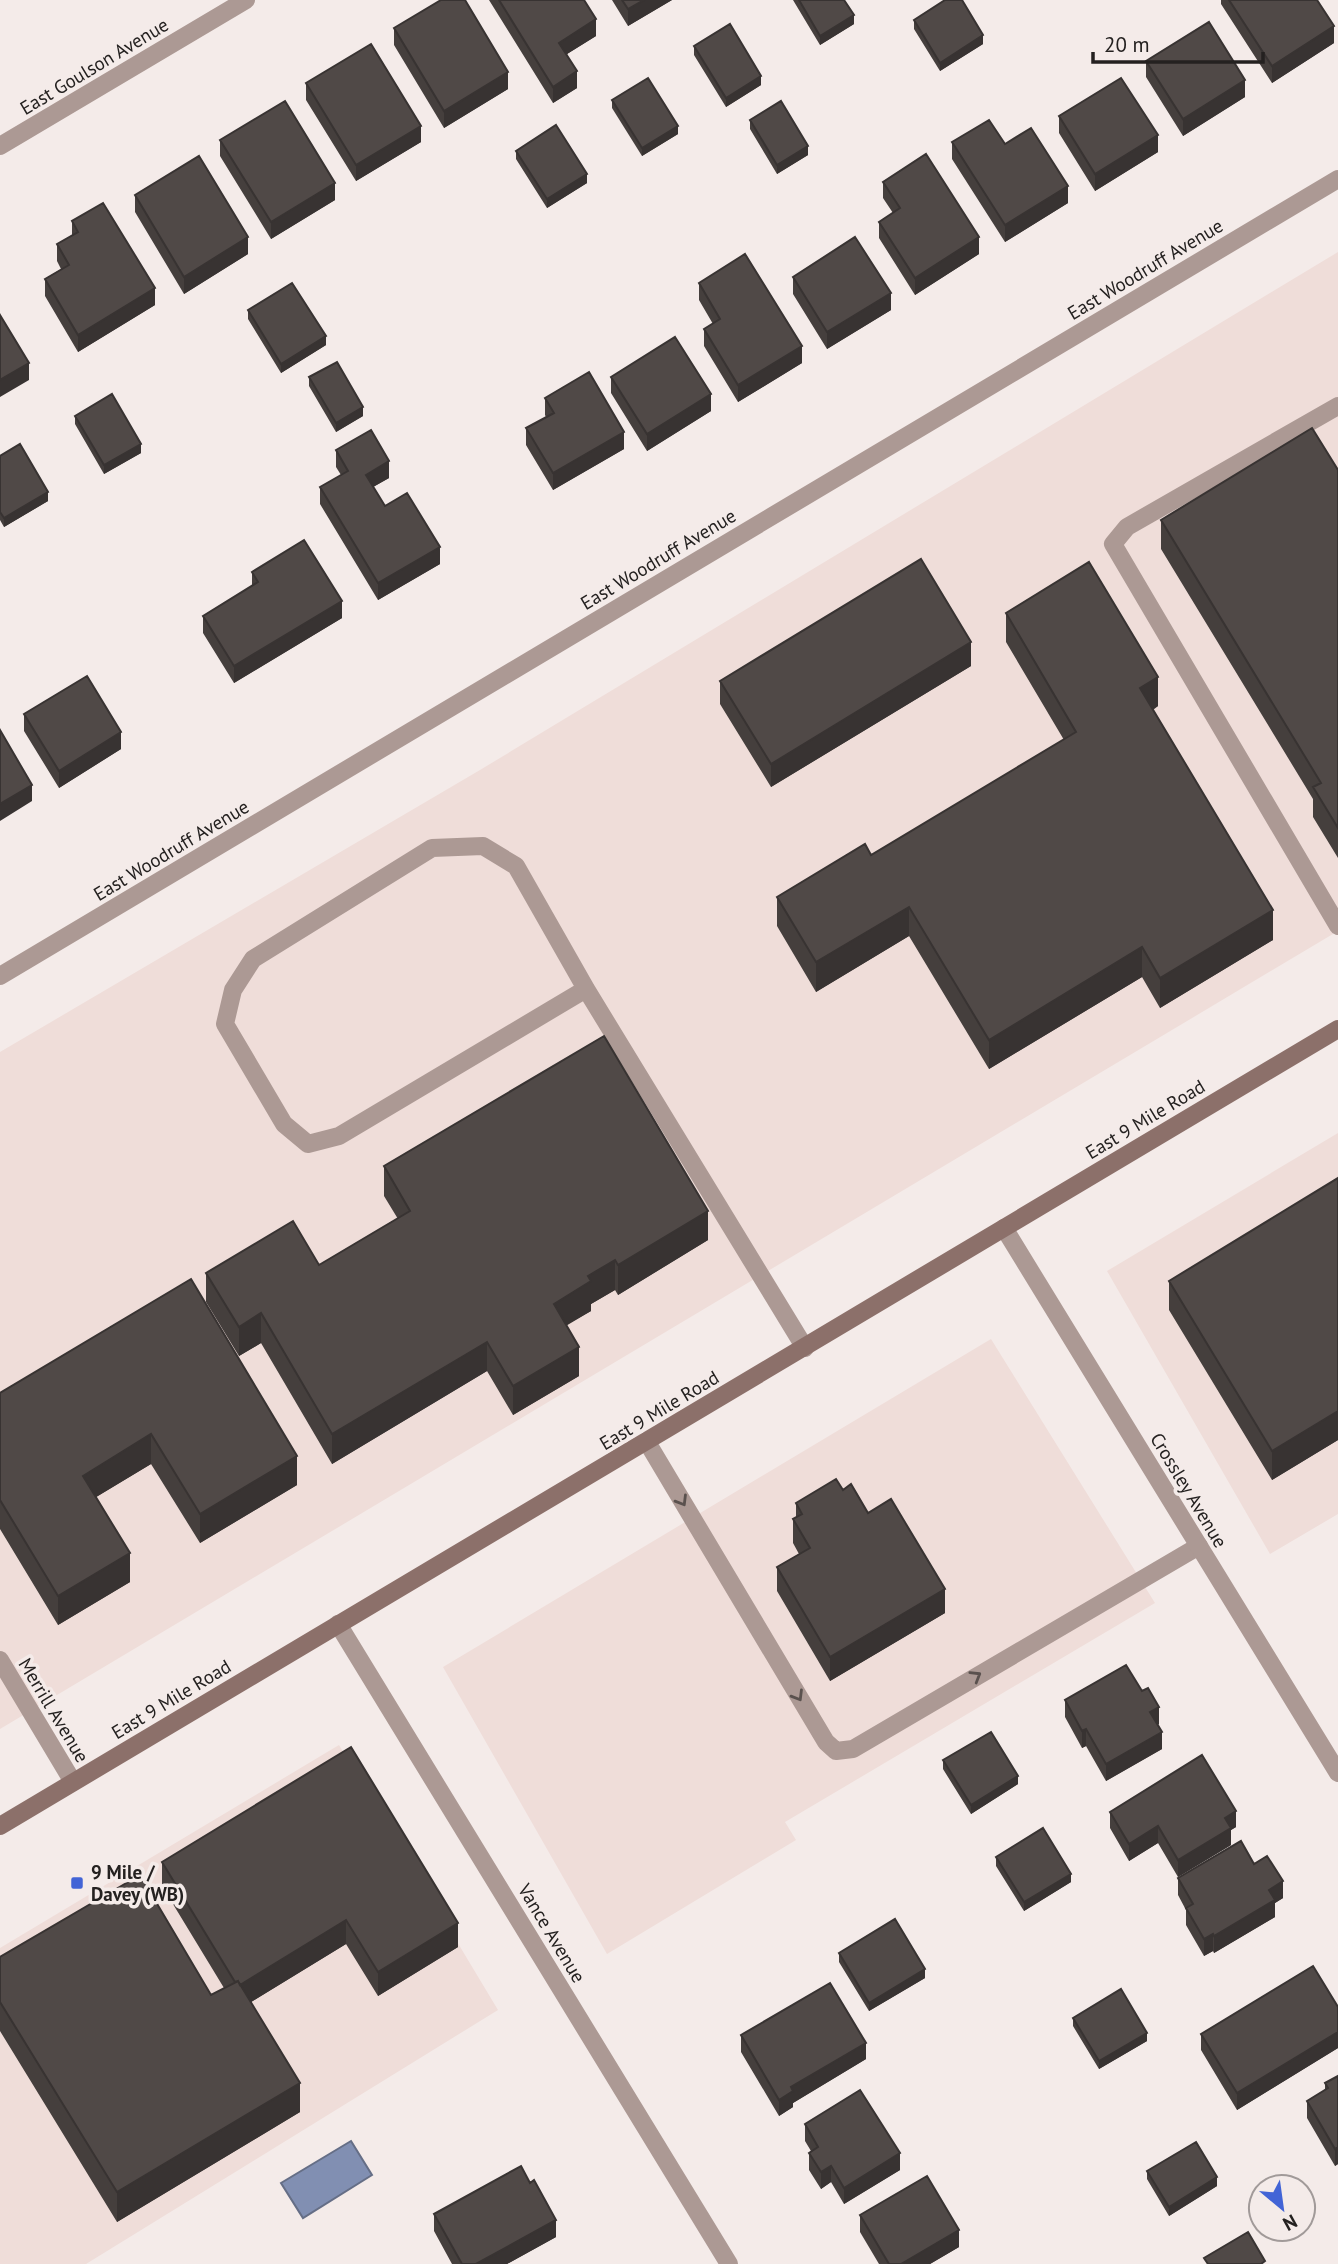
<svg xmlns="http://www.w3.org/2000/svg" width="1338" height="2264" font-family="'PT Sans',sans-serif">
	<rect width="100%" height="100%" fill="#f4ebe9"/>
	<!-- built -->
	<path fill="#efddd9" d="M1338,252V931L0,1729V1052L480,770Z
		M1338,1133V1514L1270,1554L1107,1271Z
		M991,1339L1155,1603L785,1822L796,1840L607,1954L443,1667Z
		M339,1745L498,2010L86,2264H0V1948Z"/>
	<!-- water -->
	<path fill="#818fb2" stroke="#656e86" stroke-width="2" d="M351,2141L372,2175L303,2218L281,2183Z"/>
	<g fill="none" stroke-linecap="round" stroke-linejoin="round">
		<!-- service -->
		<path stroke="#ac9994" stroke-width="18" d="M1338,406L1127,527L1113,544L1338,926
			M586,989L339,1136L308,1144L284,1124L225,1024L233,990L253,959L432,848L483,846L516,866L586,989L805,1348
			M647,1442L826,1742L836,1751L853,1749L1199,1546"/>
		<!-- minor -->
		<path stroke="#ac9994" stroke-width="18" d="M0,146L246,0
			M0,976L1338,179
			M1004,1228L1338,1773
			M338,1624L729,2264
			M0,1660L73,1782"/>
		<!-- secondary -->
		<path stroke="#8c706a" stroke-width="18" d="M0,1826L1338,1029"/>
	</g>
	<!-- wall -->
	<path fill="#453f3d" d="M489,0H584L596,36L567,54L577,88L553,103Z
		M612,0H672L628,26Z
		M793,0H844L854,24L820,45Z
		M1221,0H1317L1334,43L1272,83L1221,4Z
		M914,20L983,44L940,71L914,29Z
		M394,28L508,89L444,128L394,45Z
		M694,46L761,85L726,107L694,55Z
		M1146,61L1245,97L1183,136L1146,77Z
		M306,83L421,142L356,181L306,100Z
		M612,100L678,134L642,156L612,108Z
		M1059,116L1158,152L1095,191L1059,133Z
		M750,120L808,155L777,174L750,129Z
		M220,140L335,200L271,239L220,156Z
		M952,142L1005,144L1068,203L1005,242L952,159Z
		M516,151L587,183L547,208L516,159Z
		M883,182L979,254L915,295L879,238V222L893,213L883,198Z
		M135,195L248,254L184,294L135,212Z
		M72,221L155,305L78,352L45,296V279L61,269L57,261V244L72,235Z
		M793,277L891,310L827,349L793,294Z
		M699,283L802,363L738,402L704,346V329L713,324L699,300Z
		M248,310L326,345L281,373L248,319Z
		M309,377L363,416L336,432L309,386Z
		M611,377L711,411L647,451L611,393Z
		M545,398L624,449L553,490L526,445V428L546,417L545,415Z
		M75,416L141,453L104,474L75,424Z
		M336,450L389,478L373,487L385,506L440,564L378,600L320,504V487L341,475L336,467Z
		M0,456L48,501L4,527L0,520Z
		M1338,470V858L1313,817V799L1161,549V520Z
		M252,572L342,618L234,683L203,633V616L252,586Z
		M1006,613L1158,706L1153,710L1273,940L1160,1008L1142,977L989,1069L909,936L816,992L777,926V897L871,855L1064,740L1006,642Z
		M971,666L771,787L720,704V681Z
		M24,714L121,749L59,788L24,731Z
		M384,1166L708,1240L618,1295L615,1290L591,1304V1311L566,1325L579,1376L513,1415L487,1371L332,1464L261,1343L239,1356L206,1302V1273L319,1265L398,1219L384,1196Z
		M1338,1178V1440L1272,1480L1169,1310V1281Z
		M191,1279L297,1485L200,1543L151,1464L96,1497L130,1582L58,1625L0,1529V1393Z
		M843,1490L868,1513L945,1613L830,1681L777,1591V1567L799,1554L793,1543V1519L796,1518V1503Z
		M1142,1691L1159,1724H1158L1162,1749L1106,1781L1086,1746L1082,1748L1065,1717V1700Z
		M943,1760L1018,1784L971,1814L943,1769Z
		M1110,1812L1236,1827L1231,1830V1845L1178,1877L1158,1843L1129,1861L1110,1828Z
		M996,1857L1071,1882L1024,1911L996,1866Z
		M162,1862L458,1947L378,1996L346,1944L251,2002L300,2112L117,2222L0,2031V1957L211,1995L224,1988L162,1886Z
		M1254,1864L1283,1898L1275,1903V1917L1214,1953L1213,1951L1204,1956L1186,1925V1910L1178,1895V1878Z
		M839,1953L925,1978L869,2011L839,1962Z
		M1338,2007V2048L1237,2110L1201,2050V2034Z
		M1073,2018L1147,2041L1099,2069L1073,2026Z
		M741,2035L866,2059L793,2103V2107L779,2116L741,2052Z
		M1338,2076V2164L1335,2166L1307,2118V2101L1325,2090V2083Z
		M805,2124L900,2170L844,2204L831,2182L821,2189L809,2170V2153L811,2151L805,2141Z
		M1147,2171L1217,2186L1169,2216L1147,2179Z
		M530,2183L556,2237L507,2264H452L434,2231V2214Z
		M860,2215L959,2247L930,2264H879L860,2232Z"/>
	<!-- shaded-wall -->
	<path fill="#383332" d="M644,0H672L628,26V9Z
		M854,15V24L820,45V36Z
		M596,19V36L559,59V43Z
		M1334,26V43L1272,83V66Z
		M983,35V44L940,71V63Z
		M577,71V88L553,103V87Z
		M508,72V89L444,128V111Z
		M761,76V85L726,107V98Z
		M1245,80V97L1183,136V119Z
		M421,126V142L356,181V165Z
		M678,126V134L642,156V148Z
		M1158,135V152L1095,191V174Z
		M808,146V155L777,174V165Z
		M587,174V183L547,208V199Z
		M335,183V200L271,239V222Z
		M1068,186V203L1005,242V225Z
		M248,237V254L184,294V277Z
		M979,237V254L915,295V278Z
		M155,288V305L78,352V335Z
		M891,293V310L827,349V332Z
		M326,336V345L281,373V364Z
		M802,346V363L738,402V385Z
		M29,363V380L0,397V380Z
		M711,394V411L647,451V434Z
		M363,407V416L336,432V423Z
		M624,432V449L553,490V473Z
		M141,444V453L104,474V465Z
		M389,461V478L366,491V475Z
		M48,492V501L4,527V518Z
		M440,547V564L378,600V583Z
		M342,601V618L234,683V666Z
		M971,642V666L771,787V764Z
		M1158,677V706L1140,717V688Z
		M121,732V749L59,788V771Z
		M32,785V801L0,821V804Z
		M909,907V936L816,992V962Z
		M1273,910V940L1160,1008V978Z
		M1142,947V977L989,1069V1040Z
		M708,1211V1240L618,1295V1265Z
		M615,1260V1290L591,1304V1311L554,1333V1304L588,1276Z
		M261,1313V1343L239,1356V1327Z
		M487,1342V1371L332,1464V1434Z
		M579,1347V1376L513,1415V1386Z
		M1338,1411V1440L1272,1480V1451Z
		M151,1434V1464L83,1505V1476Z
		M297,1456V1485L200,1543V1514Z
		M130,1553V1582L58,1625V1596Z
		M945,1589V1613L830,1681V1657Z
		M1159,1707V1724L1150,1729V1712Z
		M1086,1729V1746L1082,1748V1731Z
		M1162,1732V1749L1106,1781V1764Z
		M1018,1776V1784L971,1814V1805Z
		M1236,1811V1827L1231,1830V1845L1178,1877V1860L1225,1818Z
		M1158,1826V1843L1129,1861V1844Z
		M1071,1874V1882L1024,1911V1902Z
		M1283,1881V1898L1275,1903V1917L1214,1953V1936L1269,1890Z
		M346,1920V1944L238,2010V1987Z
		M458,1923V1947L378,1996V1972Z
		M1213,1934V1951L1204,1956V1939Z
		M925,1969V1978L869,2011V2003Z
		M1338,2032V2048L1237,2110V2093Z
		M1147,2033V2041L1099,2069V2061Z
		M866,2043V2059L793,2103V2107L779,2116V2100L791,2087Z
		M300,2083V2112L117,2222V2192Z
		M1338,2147V2164L1335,2166V2149Z
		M900,2153V2170L844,2204V2188Z
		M831,2166V2182L821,2189V2172Z
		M1217,2177V2186L1169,2216V2207Z
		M556,2220V2237L507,2264H476Z
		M959,2230V2247L930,2264H901Z"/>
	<!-- building -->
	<path fill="#504947" stroke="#383332" stroke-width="2" d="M441,0H465L508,72L444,111L394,28Z
		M499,0H584L596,19L559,43L577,71L553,87Z
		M622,0H644L628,9Z
		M799,0H844L854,15L820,36Z
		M945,0H962L983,35L940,63L914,20Z
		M1229,0H1317L1334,26L1272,66Z
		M1209,22L1245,80L1183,119L1146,61Z
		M730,24L761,76L726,98L694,46Z
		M371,44L421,126L356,165L306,83Z
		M648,78L678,126L642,148L612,100Z
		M1121,78L1158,135L1095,174L1059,116Z
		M285,101L335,183L271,222L220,140Z
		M781,101L808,146L777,165L750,120Z
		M989,120L1005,144L1031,128L1068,186L1005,225L952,142Z
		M556,125L587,174L547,199L516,151Z
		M926,154L979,237L915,278L879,222L900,208L883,182Z
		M199,156L248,237L184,277L135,195Z
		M103,203L155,288L78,335L45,279L69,265L57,244L78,232L72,221Z
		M855,237L891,293L827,332L793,277Z
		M745,254L802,346L738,385L704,329L720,319L699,283Z
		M292,283L326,336L281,364L248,310Z
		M0,315L29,363L0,380Z
		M675,337L711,394L647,434L611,377Z
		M337,362L363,407L336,423L309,377Z
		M589,372L624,432L553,473L526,428L554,413L545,398Z
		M112,394L141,444L104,465L75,416Z
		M1312,428L1338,470V828L1313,787L1321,783L1161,520Z
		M371,430L389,461L366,475L385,506L407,493L440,547L378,583L320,487L348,471L336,450Z
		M20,444L48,492L4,518L0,512V456Z
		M304,540L342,601L234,666L203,616L258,582L252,572Z
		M921,559L971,642L771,764L720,681Z
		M1089,562L1158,677L1140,688L1273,910L1160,978L1142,947L989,1040L909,907L816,962L777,897L865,844L871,855L1076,732L1006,613Z
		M87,676L121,732L59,771L24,714Z
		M0,730L32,785L0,804Z
		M604,1036L708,1211L618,1265L615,1260L588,1276L591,1281L554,1304L579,1347L513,1386L487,1342L332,1434L261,1313L239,1327L206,1273L293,1221L319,1265L410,1211L384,1166Z
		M1338,1178V1411L1272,1451L1169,1281Z
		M191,1279L297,1456L200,1514L151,1434L83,1476L130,1553L58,1596L0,1500V1393Z
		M836,1479L843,1490L851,1484L868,1513L891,1499L945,1589L830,1657L777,1567L810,1548L793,1519L802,1514L796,1503Z
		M1126,1665L1142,1691L1148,1688L1159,1707L1150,1712L1162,1732L1106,1764L1086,1729L1082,1731L1065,1700Z
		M991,1732L1018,1776L971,1805L943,1760Z
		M351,1747L458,1923L378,1972L346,1920L240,1985L238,1981L235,1982L162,1862Z
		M1202,1755L1236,1811L1225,1818L1231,1828L1178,1860L1158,1826L1129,1844L1110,1812Z
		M1043,1828L1071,1874L1024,1902L996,1857Z
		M1241,1841L1254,1864L1267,1856L1283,1881L1269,1890L1275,1900L1214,1936L1213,1934L1204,1939L1186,1908L1193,1904L1178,1878Z
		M140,1875L211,1995L238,1981L300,2083L117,2192L0,2002V1957Z
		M895,1919L925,1969L869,2003L839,1953Z
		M1313,1966L1338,2007V2032L1237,2093L1201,2034Z
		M830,1983L866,2043L791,2087L793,2091L779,2100L741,2035Z
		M1121,1989L1147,2033L1099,2061L1073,2018Z
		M1338,2076V2147L1335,2149L1307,2101L1328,2088L1325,2083Z
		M860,2090L900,2153L844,2188L831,2166L821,2172L809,2153L818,2147L805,2124Z
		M1196,2142L1217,2177L1169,2207L1147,2171Z
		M521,2166L530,2183L534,2180L556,2220L476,2264H462L434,2214Z
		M927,2176L959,2230L901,2264H889L860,2215Z
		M1248,2232L1265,2261L1261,2264H1208L1204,2258Z"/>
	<!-- one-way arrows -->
	<defs><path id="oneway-chevron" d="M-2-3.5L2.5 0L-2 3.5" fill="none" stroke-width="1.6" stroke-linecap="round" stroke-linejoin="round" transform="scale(1.75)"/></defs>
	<g stroke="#5a514e">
		<use href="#oneway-chevron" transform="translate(682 1501) rotate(59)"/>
		<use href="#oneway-chevron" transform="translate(976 1676) rotate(-31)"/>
		<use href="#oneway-chevron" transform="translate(798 1696) rotate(59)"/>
	</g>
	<!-- markers -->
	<rect fill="#4264d6" stroke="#f4ebe9" stroke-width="2.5" x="70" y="1876" width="14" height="14" rx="3.5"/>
	<g text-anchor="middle" stroke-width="7" stroke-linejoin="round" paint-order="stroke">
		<!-- street labels -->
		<g font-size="19" fill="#242120" stroke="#f4ebe9">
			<text transform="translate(94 66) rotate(-31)" y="7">East Goulson Avenue</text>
			<text transform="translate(1145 269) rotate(-31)" y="7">East Woodruff Avenue</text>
			<text transform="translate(658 559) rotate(-31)" y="7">East Woodruff Avenue</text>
			<text transform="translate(171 850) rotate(-31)" y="7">East Woodruff Avenue</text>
			<text transform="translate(1145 1119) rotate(-31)" y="7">East 9 Mile Road</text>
			<text transform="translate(659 1410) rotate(-31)" y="7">East 9 Mile Road</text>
			<text transform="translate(1189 1490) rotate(59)" y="7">Crossley Avenue</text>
			<text transform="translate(171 1699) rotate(-31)" y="7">East 9 Mile Road</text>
			<text transform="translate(54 1710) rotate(59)" y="7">Merrill Avenue</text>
			<text transform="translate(552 1933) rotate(59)" y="7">Vance Avenue</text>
		</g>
		<!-- poi labels -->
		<g font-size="19" font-weight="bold" fill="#242120" stroke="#f4ebe9" text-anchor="start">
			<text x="91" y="1879">9 Mile /<tspan x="91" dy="22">Davey (WB)</tspan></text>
		</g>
	</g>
	<!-- north arrow -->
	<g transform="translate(1282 2208) rotate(151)"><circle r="33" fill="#f4ebe9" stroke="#a19a99" stroke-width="2"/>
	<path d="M0-5L12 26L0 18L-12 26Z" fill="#4264d6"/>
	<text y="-10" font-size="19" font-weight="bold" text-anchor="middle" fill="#242120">N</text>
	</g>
	<!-- scale -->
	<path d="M1093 52v10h170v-10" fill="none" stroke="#242120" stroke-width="3.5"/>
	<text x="1104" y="52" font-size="21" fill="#242120" stroke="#f4ebe9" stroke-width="5" paint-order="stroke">20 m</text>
</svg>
